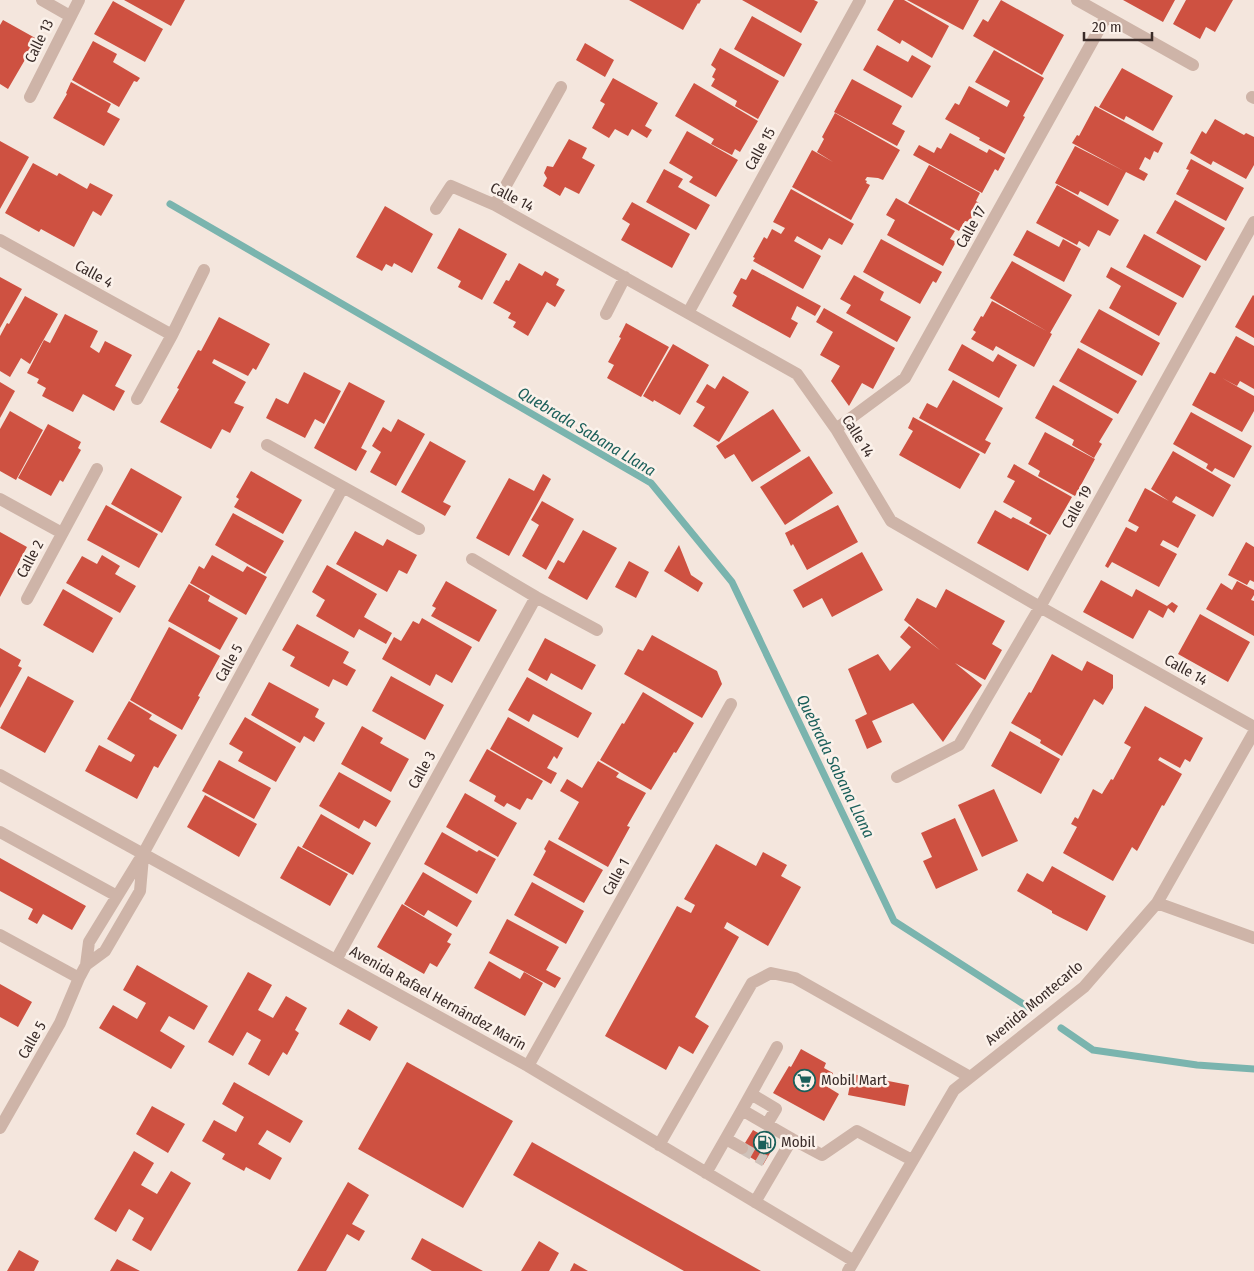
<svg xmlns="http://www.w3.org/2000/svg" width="1254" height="1271" font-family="'Fira Sans Condensed',sans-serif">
	<rect width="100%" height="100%" fill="#f4e6dd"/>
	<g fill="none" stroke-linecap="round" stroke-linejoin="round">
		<!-- stream -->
		<path stroke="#7ab4ae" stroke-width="7" d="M170,204L651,483L732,582L894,921L1028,1007
			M1061,1028L1093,1050L1197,1065L1254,1069"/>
	</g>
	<!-- building -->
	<path fill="#ce5141" d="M124,0H185L171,26Z
		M629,0H701L699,4L698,3L683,30Z
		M742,0H814L818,2L801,33Z
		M894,0H904L949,26L932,58L902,40L900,44L877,30Z
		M907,0H979L963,30Z
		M1001,0L1064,35L1042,75L973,36L983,19L988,22Z
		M1123,0H1175L1163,22Z
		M1186,0H1233L1215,32L1206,27L1200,39L1173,24Z
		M113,1L163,29L145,62L94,34Z
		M752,16L802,44L784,77L734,49Z
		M3,20L37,39L8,89L0,84V25Z
		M93,41L117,54L113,62L140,78L137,82L134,81L119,107L72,80Z
		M585,43L614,60L605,77L576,60Z
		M877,45L908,62L912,55L931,66L912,98L863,70Z
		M720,48L779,81L758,119L735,106L737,101L711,86L715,79L712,77L716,69L711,65Z
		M994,50L1044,78L1023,116L1025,117L1005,154L979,140L980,138L945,119L955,103L959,105L969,86L1007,107L1010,101L975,82Z
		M1122,68L1173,96L1153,131L1126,116L1124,120L1099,107Z
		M613,78L658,103L645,126L652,130L647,138L632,129L628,136L615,129L609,138L592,128L605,104L600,101Z
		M852,79L902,106L892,124L905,131L897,146L834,112Z
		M71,82L111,104L107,112L120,119L104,146L53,118L67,94L66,93Z
		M694,83L758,121L740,152L735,149L732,155L711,144L714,139L675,116Z
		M1095,106L1163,143L1158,153L1154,151L1150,160L1145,157L1139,169L1148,174L1144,181L1126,172L1108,206L1080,191L1078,195L1055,183L1075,146L1124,171L1072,143L1077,135L1079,136Z
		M835,113L900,150L883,180L878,178L867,177L865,180L867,181L866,183L870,185L851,220L792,187L812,150L833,162L817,152L824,139L822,137Z
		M1215,119L1244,135L1246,133L1254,137V165L1246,179L1213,161L1211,165L1190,153L1202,131L1206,134Z
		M687,131L738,160L716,197L689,182L693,177L669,163Z
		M950,133L987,153L989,149L1005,158L998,171L995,169L982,193L913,155L919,145L934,153L937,147L941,149Z
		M569,139L587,148L582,158L595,165L579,194L565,187L560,196L543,186L547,178L544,173L547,166L553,167Z
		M0,141L29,157L0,209Z
		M1191,159L1244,188L1226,221L1176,194L1189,170L1186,169Z
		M33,163L57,176L59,173L87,189L90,183L113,195L101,216L93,211L74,247L41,229L39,232L5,213Z
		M929,165L980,193L976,201L980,204L970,222L965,221L959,231L908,203Z
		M664,169L683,179L678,187L710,205L696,230L646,202Z
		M1057,185L1119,220L1110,236L1098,230L1089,247L1079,241L1077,245L1036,223Z
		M791,189L854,224L842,245L829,238L822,250L797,236L794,241L821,256L803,289L753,261L755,258L753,257L764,237L767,239L772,229L781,234L785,228L773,222Z
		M896,198L955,231L950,239L956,242L943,266L887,235L895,220L886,215Z
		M1175,200L1225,228L1206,261L1156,233Z
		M632,202L690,234L672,268L621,240L630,224L622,219Z
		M385,206L433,234L412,273L394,263L392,267L386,264L382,271L356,257Z
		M459,228L507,254L482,300L458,287L461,281L437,268Z
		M1027,230L1059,247L1063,239L1081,249L1064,282L1013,255Z
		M1144,234L1201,266L1183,298L1126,267Z
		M881,239L942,272L936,283L933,281L920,304L863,272Z
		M1012,261L1072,295L1050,333L990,298Z
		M519,263L542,276L545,271L559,279L556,285L565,290L555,307L547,302L528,336L513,327L516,322L508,318L511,313L493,303L506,280L509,281Z
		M1111,267L1177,303L1159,336L1109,308L1121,286L1106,277Z
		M752,269L821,306L815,316L797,306L791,319L798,323L790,338L732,306L737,296L733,293L741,278L746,280Z
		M854,275L884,292L880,300L911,317L897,342L846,313L851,305L840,299Z
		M0,277L22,289L0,328Z
		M1253,295L1254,296V338L1235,327Z
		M25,296L58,314L30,364L21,358L10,377L0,371V336L7,323L9,324Z
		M992,301L1052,334L1034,367L996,346L993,351L971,339L976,332L973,330L981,316L983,317Z
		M824,308L895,348L873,389L862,383L849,406L831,381L840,366L820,355L833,332L816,322Z
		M1099,309L1160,343L1142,376L1080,342Z
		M65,314L98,331L90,347L99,353L105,341L132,355L115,386L125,391L114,411L83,394L73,412L42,396L46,388L37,383L39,379L27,373L44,340L50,343Z
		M219,317L270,344L256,370L253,368L248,376L214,359L212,363L246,382L234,403L244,407L230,433L222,429L211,449L160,422L179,389L177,388L198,350L201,351Z
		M626,323L669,347L641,397L607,378L614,365L608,362L621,338L619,337Z
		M1236,336L1254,346V389L1240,381L1237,386L1222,378L1254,396V411L1242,432L1192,405L1210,372L1215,374Z
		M673,344L709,365L680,415L654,400L653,402L643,396Z
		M962,344L993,362L998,354L1017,365L999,398L948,370Z
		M1078,348L1137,381L1118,414L1059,381Z
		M304,372L341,391L324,424L315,419L305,438L266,418L276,398L288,404Z
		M723,376L749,392L719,442L693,426L705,407L696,402L707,384L715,389Z
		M953,380L1003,408L985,440L991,443L985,454L919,418L927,403L937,408Z
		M0,382L15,391L0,418Z
		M349,382L385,401L361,448L367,451L356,471L314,448Z
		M1053,385L1113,419L1099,442L1102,444L1094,458L1072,445L1074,440L1035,418Z
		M773,409L801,451L752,482L734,454L725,459L716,446Z
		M10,411L43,430L16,480L0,471V429Z
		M1191,412L1252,446L1234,478L1215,468L1212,472L1206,468L1208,464L1173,444Z
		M913,417L980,454L960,489L899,455L913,431L908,428Z
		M398,419L425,434L396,486L370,472L381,452L372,446L383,427L391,432Z
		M48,424L81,442L78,448L81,450L63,482L60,480L51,496L18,478Z
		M1045,432L1095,459L1075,496L1038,476L1040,471L1028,464Z
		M430,441L466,461L443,502L451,506L445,516L401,492Z
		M1173,451L1231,485L1213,517L1176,496L1172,502L1196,515L1178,548L1163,540L1160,545L1177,554L1159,587L1112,562L1108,568L1105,566L1126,527L1136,532L1139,527L1128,521L1145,488L1169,501L1151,489Z
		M809,456L833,493L785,525L760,487Z
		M1014,464L1072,497L1050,535L1029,523L1032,518L1003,502L1015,481L1007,477Z
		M131,468L182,497L162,533L111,504Z
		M251,471L302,500L283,534L234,507L239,499L236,497Z
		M543,474L551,479L509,556L476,538L509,478L534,491Z
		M542,501L574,519L546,570L522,556L539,525L531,520Z
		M106,505L158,534L139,568L87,540Z
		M838,505L858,542L807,570L793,544L791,546L785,533Z
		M995,510L1011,519L1013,517L1047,535L1028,571L977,543Z
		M233,513L284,541L265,574L215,545Z
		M583,530L617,548L587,600L548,578L558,560L564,563Z
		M355,531L383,546L387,539L417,555L407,574L399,570L387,592L336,564Z
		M0,532L27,547L0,597Z
		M1246,542L1254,547V582L1250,580L1247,585L1228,575Z
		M679,545L691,575L703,583L698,592L664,571Z
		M862,552L883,590L832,617L822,598L803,608L793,590Z
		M102,555L120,566L115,574L136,586L120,613L66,583L82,556L97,564Z
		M212,555L243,572L247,566L267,577L246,615L190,583L199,566L204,569Z
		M629,561L649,572L636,598L615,587Z
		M327,565L377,594L364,617L392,633L386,644L359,629L354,638L316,616L325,600L312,592Z
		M1101,580L1132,597L1136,589L1167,606L1172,602L1178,606L1174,613L1168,608L1163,618L1149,610L1133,639L1083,612Z
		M446,581L497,610L479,642L431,616L436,608L432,606Z
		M1237,581L1254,590V595L1251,600L1254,601V636L1206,609L1221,583L1232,590Z
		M189,584L210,596L208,601L238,618L220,650L168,621Z
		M63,589L113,618L93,653L43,625Z
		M946,589L1005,621L992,644L1002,650L985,680L955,663L982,685L943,742L913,703L872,721L882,742L867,749L855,720L867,714L848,669L878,654L890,671L911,647L900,637L909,626L941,651L904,620L917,598L936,608Z
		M1200,614L1250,642L1228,682L1178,654Z
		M422,618L472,647L452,683L436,674L430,686L382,659L394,637L401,641L413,621L419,624Z
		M297,624L349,652L343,663L356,670L347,686L333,679L329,687L290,666L295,657L282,650Z
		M169,627L220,656L198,696L200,697L182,730L130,700Z
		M652,635L717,671L722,684L702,718L624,674L638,649L643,651Z
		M545,638L596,665L582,690L551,673L547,681L528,670Z
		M0,648L21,660L18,666L22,668L0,708Z
		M1052,654L1082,671L1087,661L1113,675V688L1103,705L1094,699L1062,756L1040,743L1041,740L1011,723L1029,692L1031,693Z
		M28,676L74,701L45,753L0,728Z
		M391,676L444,705L425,740L372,711Z
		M527,677L592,713L578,738L533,714L529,722L508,710Z
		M269,682L319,709L315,717L325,723L314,742L304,736L300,743L251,715Z
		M643,692L694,723L676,753L674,752L651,790L600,760L622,723L624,724Z
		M129,701L152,715L149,719L177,735L158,768L154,766L137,799L85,771L99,745L131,762L135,755L107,739Z
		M1145,706L1203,738L1190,762L1185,759L1180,768L1160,757L1158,760L1182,774L1164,806L1162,805L1137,851L1132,847L1113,881L1063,853L1077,827L1071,824L1075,817L1078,819L1093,789L1102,794L1111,779L1113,780L1131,747L1124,743Z
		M245,717L296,747L276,782L238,761L243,752L229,744Z
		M508,717L563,748L557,759L554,756L547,768L557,773L551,784L490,749Z
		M362,726L383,738L380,743L409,759L391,792L341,764Z
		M1010,731L1060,759L1041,794L991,766Z
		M487,749L543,781L532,800L527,798L520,810L507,803L504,807L494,801L496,796L469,781Z
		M219,760L271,788L254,819L202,791Z
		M598,761L619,773L616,777L646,793L627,826L630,827L608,867L558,839L579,802L560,791L567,779L582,788Z
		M339,772L391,801L376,827L364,820L359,829L319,806Z
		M994,789L1018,841L982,857L958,805Z
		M465,793L517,823L498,857L446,827Z
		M205,795L257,824L239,857L187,827Z
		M321,814L371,843L353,875L302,847Z
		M955,818L978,870L936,889L923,861L932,857L921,833Z
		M442,832L477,852L479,850L496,859L477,894L424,864Z
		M549,840L603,870L584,903L533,875L546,851L544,849Z
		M716,844L756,866L763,852L787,865L781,876L801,887L768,946L727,922L724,928L739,937L695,1017L709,1026L693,1054L679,1046L666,1070L605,1036L677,906L691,913L695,905L684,899Z
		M298,846L348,874L330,906L280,878Z
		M0,858L86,906L72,930L43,914L37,924L28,919L33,909L0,891Z
		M1052,866L1106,896L1087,931L1052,913V911L1017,891L1027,873L1043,882Z
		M423,872L472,901L457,927L428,910L424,916L404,904Z
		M532,882L584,911L566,944L514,915Z
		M402,904L452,934L447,942L451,944L437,967L430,963L424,974L377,947Z
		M507,919L559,947L546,970L561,978L555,988L489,953Z
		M489,961L520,979L524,972L543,983L525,1016L474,988Z
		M137,965L208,1006L194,1030L169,1016L160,1031L185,1046L171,1069L99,1028L113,1005L137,1019L146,1003L123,990Z
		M248,972L272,985L258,1010L273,1018L286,996L307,1008L295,1030L299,1033L287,1055L283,1052L269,1076L248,1064L261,1040L247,1032L233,1056L208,1042Z
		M0,984L32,1002L18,1027L0,1017Z
		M348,1009L378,1027L370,1041L339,1024Z
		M801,1049L826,1063L824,1068L833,1073L826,1086L839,1094L824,1121L773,1093L789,1066L791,1067Z
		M407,1062L513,1121L463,1208L358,1149Z
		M852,1074L909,1085L905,1106L848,1095Z
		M234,1082L303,1121L290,1143L267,1130L258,1144L282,1158L270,1180L246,1167L244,1171L222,1159L225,1154L202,1141L214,1120L236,1132L244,1117L222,1104Z
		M152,1106L185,1124L168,1153L136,1134Z
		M753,1130L776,1143L763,1165L740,1151Z
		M532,1142L761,1271H684L513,1175Z
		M134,1151L154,1163L141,1185L157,1194L171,1171L191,1183L151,1251L132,1240L144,1218L129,1209L116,1232L94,1219Z
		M348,1182L369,1195L352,1224L365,1231L359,1241L347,1234L326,1271H297Z
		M422,1238L483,1271H432L411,1259Z
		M539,1241L559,1253L549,1271H521Z
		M19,1250L39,1261L34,1271H7Z
		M117,1259L140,1271H110Z
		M574,1263L588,1271H570Z"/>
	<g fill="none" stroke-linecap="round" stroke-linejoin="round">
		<!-- minor-tunnel -->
		<path stroke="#cfc1b9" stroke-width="12" stroke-dasharray="12 6" stroke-linecap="butt" d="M742,1148L765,1161"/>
		<!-- minor -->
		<path stroke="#ceb4a8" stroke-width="12" d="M42,0L70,16
			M1077,0L1193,65
			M30,97L79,0
			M1252,97L1254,98
			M495,205L561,87
			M436,209L451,186L495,205L797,374L836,429L891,521L1040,607L1254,727
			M0,240L172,335
			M688,313L860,0
			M606,314L625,277
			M137,399L172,335L204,270
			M836,429L905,378L1106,17
			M267,445L419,529
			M0,499L62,533
			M472,559L536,597L597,630
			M27,599L97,469
			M0,775L528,1066L854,1261
			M897,777L959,745L1040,607L1254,222
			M0,832L117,896
			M1157,903L1254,938
			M0,935L79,978
			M336,960L536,597
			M86,965L105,951L140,891L143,857
			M528,1066L731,704
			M751,1094L776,1109L767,1124
			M742,1110L777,1047
			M0,1128L60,1023L79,978L86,965L89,942L143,854L343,487
			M726,1139L742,1148
			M659,1145L752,983L771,973L795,978L970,1077
			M706,1173L742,1110L792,1139
			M755,1202L792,1139L822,1155L857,1131L912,1160
			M848,1271L954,1090L1084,987L1157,903L1254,732"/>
	</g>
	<!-- icons -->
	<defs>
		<symbol id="supermarket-ring" viewBox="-11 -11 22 22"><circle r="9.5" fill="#fbf1ea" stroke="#1b5f5a" stroke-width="1.5"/><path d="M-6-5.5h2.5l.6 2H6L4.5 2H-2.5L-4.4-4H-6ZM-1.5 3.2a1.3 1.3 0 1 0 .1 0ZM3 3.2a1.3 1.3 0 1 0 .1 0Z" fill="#1b5f5a"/></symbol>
		<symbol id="fuel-ring" viewBox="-11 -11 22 22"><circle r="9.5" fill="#fbf1ea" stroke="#1b5f5a" stroke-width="1.5"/><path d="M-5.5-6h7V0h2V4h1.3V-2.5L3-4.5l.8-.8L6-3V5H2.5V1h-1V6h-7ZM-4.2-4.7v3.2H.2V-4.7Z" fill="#1b5f5a"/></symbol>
	</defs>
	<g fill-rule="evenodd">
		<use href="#supermarket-ring" x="792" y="1068" width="25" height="25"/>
		<use href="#fuel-ring" x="752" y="1130" width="25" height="25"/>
	</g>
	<g text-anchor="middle" stroke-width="5" stroke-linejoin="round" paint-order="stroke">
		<!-- street labels -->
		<g font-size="15" fill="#3a2c29" stroke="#fbf1ea">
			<text transform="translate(39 41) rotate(-64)" y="5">Calle 13</text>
			<text transform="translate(760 149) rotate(-61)" y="5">Calle 15</text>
			<text transform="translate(512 197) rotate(27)" y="5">Calle 14</text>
			<text transform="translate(971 227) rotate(-61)" y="5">Calle 17</text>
			<text transform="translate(94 274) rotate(29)" y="5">Calle 4</text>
			<text transform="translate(858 436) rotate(58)" y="5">Calle 14</text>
			<text transform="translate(1077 507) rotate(-61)" y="5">Calle 19</text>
			<text transform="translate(30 559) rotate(-62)" y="5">Calle 2</text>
			<text transform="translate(229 663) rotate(-61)" y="5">Calle 5</text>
			<text transform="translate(1186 670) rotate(29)" y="5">Calle 14</text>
			<text transform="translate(422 770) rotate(-61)" y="5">Calle 3</text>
			<text transform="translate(616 877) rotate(-61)" y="5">Calle 1</text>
			<text transform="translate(438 998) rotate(29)" y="5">Avenida Rafael Hernández Marín</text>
			<text transform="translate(1034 1003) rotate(-40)" y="5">Avenida Montecarlo</text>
			<text transform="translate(32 1040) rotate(-60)" y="5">Calle 5</text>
		</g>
		<!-- poi labels -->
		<g font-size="15" fill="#3a2c29" stroke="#fbf1ea" text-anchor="start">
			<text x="821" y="1085">Mobil Mart</text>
			<text x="781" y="1147">Mobil</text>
		</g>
		<!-- water labels -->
		<g font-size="16" font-style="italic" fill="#1b5f5a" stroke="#fbf1ea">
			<text transform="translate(587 431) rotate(31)" y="6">Quebrada Sabana Llana</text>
			<text transform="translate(836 766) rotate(64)" y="6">Quebrada Sabana Llana</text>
		</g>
	</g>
	<!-- scale -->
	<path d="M1084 32v8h68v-8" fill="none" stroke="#3a2c29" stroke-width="2.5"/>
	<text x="1092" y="32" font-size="15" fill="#3a2c29" stroke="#fbf1ea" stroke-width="4" paint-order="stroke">20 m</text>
</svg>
